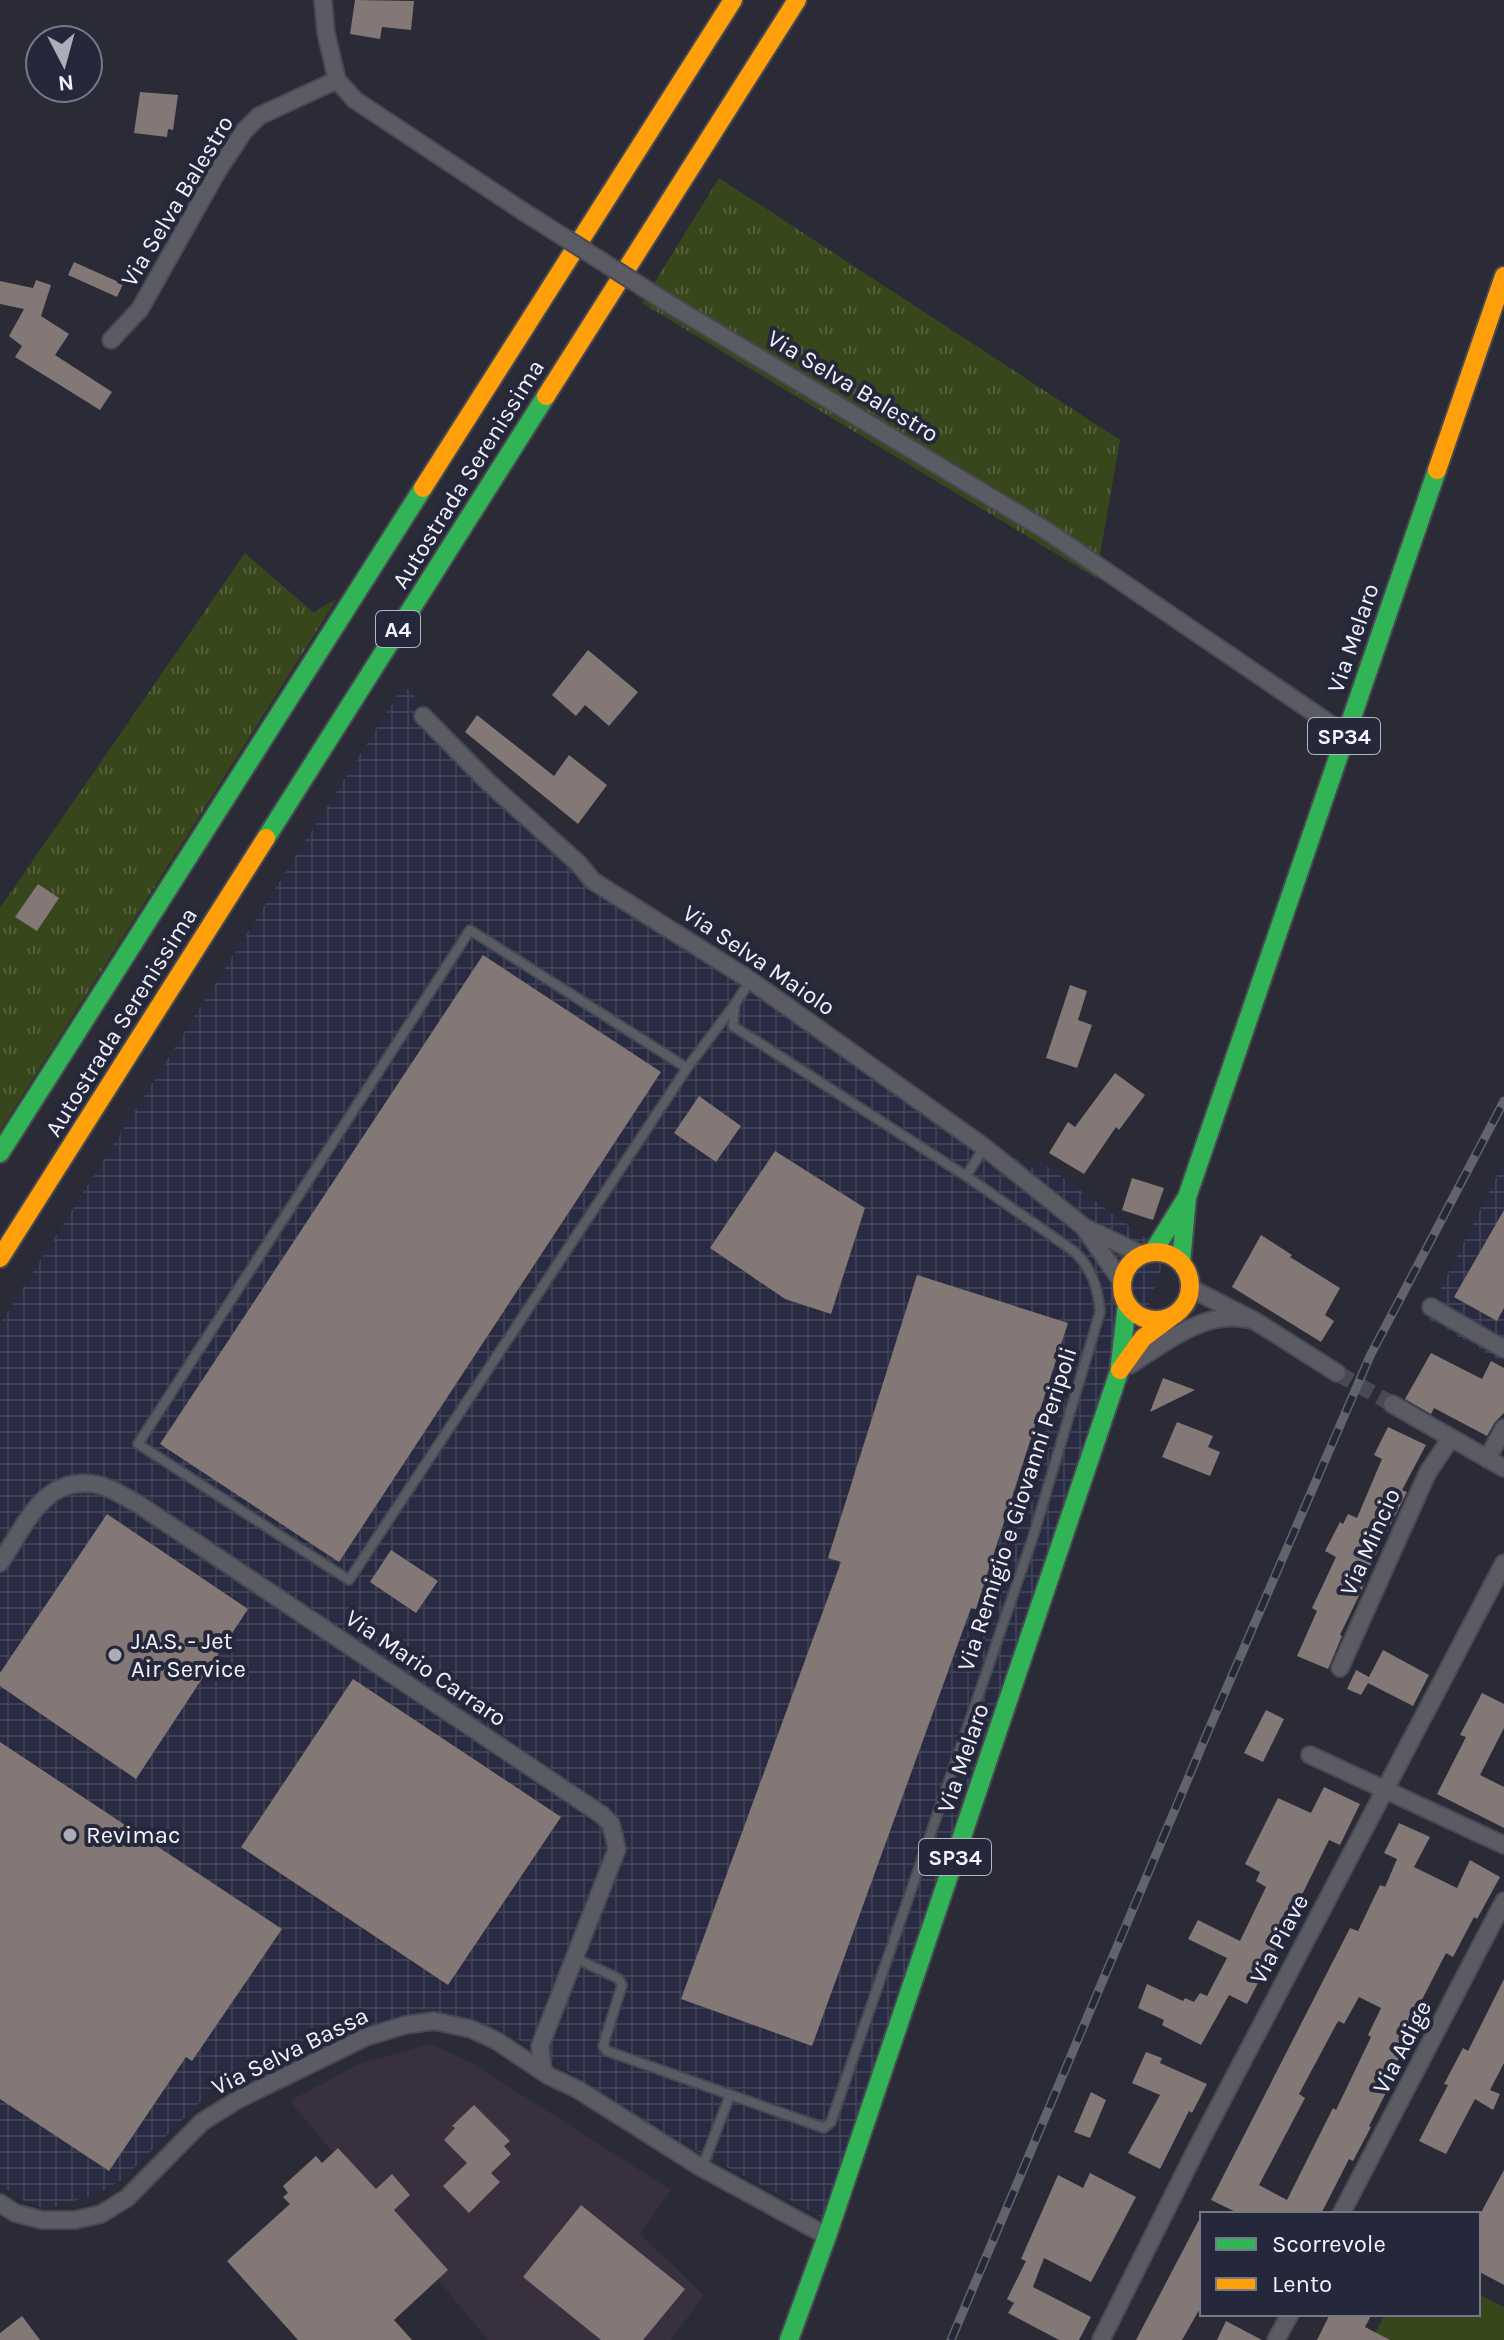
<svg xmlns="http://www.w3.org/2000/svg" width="1504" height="2340" font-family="Karla,sans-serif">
	<defs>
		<pattern id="industrial-grid" width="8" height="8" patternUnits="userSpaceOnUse" patternTransform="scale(2)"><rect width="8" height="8" fill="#292b43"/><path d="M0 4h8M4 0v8" fill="none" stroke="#3e4056"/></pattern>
		<pattern id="grass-tufts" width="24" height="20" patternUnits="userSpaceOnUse" patternTransform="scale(2)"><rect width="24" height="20" fill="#38461c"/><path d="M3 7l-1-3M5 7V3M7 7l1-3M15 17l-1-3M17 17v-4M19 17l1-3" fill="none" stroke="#55613e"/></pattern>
	</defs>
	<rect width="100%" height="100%" fill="#2a2b36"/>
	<!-- commercial -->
	<path fill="#38303e" d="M430,2044L470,2062L671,2190L640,2234L704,2295L671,2340H488L290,2101L359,2064Z"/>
	<!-- industrial -->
	<path fill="url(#industrial-grid)" d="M404,685L484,772L580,868L882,1086L1033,1168L1040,1161L1150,1241L1169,1246L829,2221L651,2127L532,2047L490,2026L424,2010L349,2031L219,2083L123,2179L95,2195L44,2209L18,2198L0,2184V1324Z
		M1503,1164L1504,1165V1363L1426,1318Z"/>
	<!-- grass -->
	<path fill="url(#grass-tufts)" d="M719,178L1120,440L1096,578L642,303Z
		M245,553L314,613L318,609L337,599L0,1131V908Z"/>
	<!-- garden -->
	<path fill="#38461c" d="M1478,2294L1504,2307V2340H1371L1385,2314H1478Z"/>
	<!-- building -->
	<path fill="#837875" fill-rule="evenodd" d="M355,0L414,1L411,30L382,27L380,39L350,34Z
		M140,92L178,95L173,130L168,129L167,137L134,133Z
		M74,262L123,284L117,297L68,275Z
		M36,280L51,285L41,316L69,334L55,355L112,392L100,410L15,357L22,346L9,336L24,309L0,304V281L33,288Z
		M588,650L638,692L609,726L585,705L576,716L552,695Z
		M477,715L554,776L569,755L607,785L578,824L465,732Z
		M38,884L59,898L37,931L15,917Z
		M483,955L661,1072L339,1562L160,1444Z
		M1070,985L1087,991L1078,1020L1092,1025L1077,1068L1046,1058Z
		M1115,1073L1145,1095L1119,1130L1116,1127L1084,1174L1049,1153L1068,1122L1075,1127Z
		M699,1096L741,1126L716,1162L674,1133Z
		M775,1151L865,1208L831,1314L785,1299L710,1248Z
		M1132,1178L1164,1188L1153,1220L1122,1210Z
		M1504,1210V1308L1497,1321L1454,1297Z
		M1261,1235L1292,1255L1290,1257L1340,1288L1325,1315L1334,1321L1321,1342L1232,1287Z
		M917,1275L1068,1323L976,1609L971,1608L812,2046L681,1999L841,1562L828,1558Z
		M1431,1353L1482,1379L1491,1361L1504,1368V1413L1495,1422L1487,1436L1434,1408L1431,1414L1405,1399Z
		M1163,1378L1195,1390L1150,1412Z
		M1177,1422L1213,1436L1208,1447L1220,1452L1210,1476L1162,1457Z
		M1388,1427L1426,1445L1402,1490L1407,1492L1362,1582L1365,1583L1340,1635L1342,1636L1328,1669L1297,1656L1317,1611L1312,1608L1336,1557L1325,1551L1340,1522L1343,1524L1348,1514L1357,1518L1382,1459L1374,1455Z
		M107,1514L248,1609L136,1779L0,1686V1673Z
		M391,1550L438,1581L416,1613L370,1582Z
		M1383,1650L1429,1675L1413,1706L1368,1683L1361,1695L1347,1689L1356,1670L1369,1677Z
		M353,1679L561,1817L448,1985L241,1847Z
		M1482,1693L1504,1704V1728L1480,1775L1504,1787V1828L1437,1794L1466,1737L1460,1735Z
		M1266,1710L1284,1719L1263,1762L1244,1753Z
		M0,1742L282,1929L192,2061L186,2057L109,2171L0,2099Z
		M1324,1787L1360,1804L1340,1845L1329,1840L1291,1917L1295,1919L1278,1950L1276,1949L1247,2004L1229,1995L1201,2045L1162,2025L1164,2020L1138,2008L1147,1984L1183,2001L1185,1998L1194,2002L1200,1993L1207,1996L1227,1958L1188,1939L1198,1920L1240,1941L1266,1887L1256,1881L1260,1872L1245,1864L1278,1798L1311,1813Z
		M1399,1823L1430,1837L1414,1867L1457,1888L1470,1860L1500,1877L1477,1919L1474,1917L1453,1957L1446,1953L1411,2021L1415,2023L1391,2075L1394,2077L1369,2126L1371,2127L1353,2161L1349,2159L1321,2214H1240L1211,2200L1350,1928L1358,1931L1380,1885L1385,1887L1397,1859L1384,1853ZM1359,1997L1381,2008L1368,2035L1371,2037L1336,2110L1333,2108L1287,2200L1259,2185L1305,2098L1299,2094L1337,2023L1339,2021L1344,2024Z
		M1504,1979V2063L1490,2090L1500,2094L1493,2110L1475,2099L1446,2154L1419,2141L1448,2085L1444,2084L1463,2048L1468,2051Z
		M1146,2052L1162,2058L1160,2063L1207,2084L1192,2113L1189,2111L1160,2169L1128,2153L1160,2095L1132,2083Z
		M1091,2092L1106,2100L1090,2138L1074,2132Z
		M474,2105L510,2141L504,2146L511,2154L491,2173L500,2182L469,2213L443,2186L467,2163L444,2140L455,2128L452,2126Z
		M338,2148L376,2189L392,2174L410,2195L394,2210L448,2270L394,2320L412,2340H298L227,2261L290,2204L283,2197L288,2193L283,2186L316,2156L322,2163Z
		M1504,2170V2285L1478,2271V2218Z
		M1090,2173L1136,2197L1091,2282L1044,2258L1033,2287L1091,2317L1079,2340H1059L1008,2313L1014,2303L1007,2299L1026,2261L1021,2259L1058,2175L1083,2188Z
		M581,2205L685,2289L643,2340H601L523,2277Z
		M1202,2214V2305L1182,2340H1136Z
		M1330,2314H1372L1365,2327L1390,2340H1317Z
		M22,2316L40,2340H0V2333Z
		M1226,2321L1262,2340H1217Z"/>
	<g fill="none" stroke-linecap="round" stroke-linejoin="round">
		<!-- street-tunnel -->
		<path stroke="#484954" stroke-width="16" stroke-dasharray="16 8" stroke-linecap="butt" d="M1337,1373L1392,1404"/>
		<defs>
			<path id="lane" d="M687,1068L470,930L138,1444L349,1580L687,1068L735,1004
				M966,1176L984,1148
				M575,1958L619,1979L622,1985L603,2046L607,2051L824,2128L831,2122L1032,1540L1100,1312C1098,1288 1092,1269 1075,1252L966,1176L733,1026L735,1004L750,981
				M702,2168L730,2095"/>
			<path id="street" d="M323,0L326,33L337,80L355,100L521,210
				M666,302L1047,531L1345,734
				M111,340L140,309L217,172L244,131L259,116L337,80
				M423,716L489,783L578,863L593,881L750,980L984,1147L1084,1227L1143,1255
				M1085,1229L1122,1282
				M1190,1288L1255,1321L1337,1373
				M1431,1307L1504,1349
				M1130,1365C1163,1344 1204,1310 1246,1319
				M1392,1404L1504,1468
				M1487,1459L1504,1428
				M0,1563C26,1525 44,1473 99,1485C112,1488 126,1498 138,1504L602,1815L611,1824L617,1849L540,2046L543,2071L549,2076
				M1340,1668L1428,1472L1451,1438
				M1310,1755L1504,1845
				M0,2203L15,2213L42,2220H75L101,2214L127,2198L202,2122L237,2100L366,2037L405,2025L434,2021L471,2029L497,2041L549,2076L577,2089L702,2168L827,2236
				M1341,2214L1504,1901
				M1101,2340L1199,2144L1504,1563
				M1276,2340L1290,2314"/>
			<path id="fast" d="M266,838L546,396
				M0,1153L423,488
				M1153,1252L1187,1197L1437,470
				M1181,1262L1187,1197
				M789,2340L827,2236L1119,1372L1127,1304"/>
			<path id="slow" d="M546,396L797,0
				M1437,470L1504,276
				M423,488L733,0
				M1122 1286a34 34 0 1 1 68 0a34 34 0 1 1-68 0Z
				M0,1258L266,838
				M1120,1370L1143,1338L1171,1317"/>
		</defs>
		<!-- lane casing -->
		<use href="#lane" stroke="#484952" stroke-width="12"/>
		<!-- street casing -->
		<use href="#street" stroke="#484952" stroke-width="20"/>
		<!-- fast casing -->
		<use href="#fast" stroke="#484952" stroke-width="22"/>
		<!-- slow casing -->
		<use href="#slow" stroke="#484952" stroke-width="22"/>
		<!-- lane -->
		<use href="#lane" stroke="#5a5b63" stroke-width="8"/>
		<!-- street -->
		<use href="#street" stroke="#5a5b63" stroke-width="16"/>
		<!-- fast -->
		<use href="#fast" stroke="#30b455" stroke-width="18"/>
		<!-- slow -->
		<use href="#slow" stroke="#ff9f0a" stroke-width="18"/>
		<defs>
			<path id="rail" d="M951,2340L1209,1729L1370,1356L1504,1101"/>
		</defs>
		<!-- rail casing -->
		<use href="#rail" stroke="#62636b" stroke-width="9"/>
		<!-- rail -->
		<use href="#rail" stroke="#25273b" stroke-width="6" stroke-dasharray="18" stroke-linecap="butt"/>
		<defs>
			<path id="street-bridge" d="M521,210L666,302"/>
		</defs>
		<!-- street-bridge casing -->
		<use href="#street-bridge" stroke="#484952" stroke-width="20" stroke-linecap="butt"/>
		<!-- street-bridge -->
		<use href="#street-bridge" stroke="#5a5b63" stroke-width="16"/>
	</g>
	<!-- markers -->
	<g fill="#acadb8" stroke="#25273b" stroke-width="3">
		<circle cx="115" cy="1655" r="8"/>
		<circle cx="70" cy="1835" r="8"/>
	</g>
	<g text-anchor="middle" stroke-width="8" stroke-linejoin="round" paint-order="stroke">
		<!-- shield labels -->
		<g fill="#25273b" stroke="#b4b6c4" stroke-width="2">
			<rect x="376" y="611" width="44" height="36" rx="6"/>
			<rect x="1308" y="718" width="72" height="36" rx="6"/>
			<rect x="919" y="1839" width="72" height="36" rx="6"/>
		</g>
		<g font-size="22" font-weight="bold" fill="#f2f3fe">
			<text x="398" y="637">A4</text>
			<text x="1344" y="744">SP34</text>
			<text x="955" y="1865">SP34</text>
		</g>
		<!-- street labels -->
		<g font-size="24" fill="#f2f3fe" stroke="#25273b">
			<text transform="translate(177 201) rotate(-59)" y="8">Via Selva Balestro</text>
			<text transform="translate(853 386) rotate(31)" y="8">Via Selva Balestro</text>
			<text transform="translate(468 474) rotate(-58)" y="8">Autostrada Serenissima</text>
			<text transform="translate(1353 638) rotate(-71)" y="8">Via Melaro</text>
			<text transform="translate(759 960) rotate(34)" y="8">Via Selva Maiolo</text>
			<text transform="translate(121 1022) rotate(-58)" y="8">Autostrada Serenissima</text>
			<text transform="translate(1017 1509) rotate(-72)" y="8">Via Remigio e Giovanni Peripoli</text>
			<text transform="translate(1370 1542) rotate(-66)" y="8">Via Mincio</text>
			<text transform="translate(426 1668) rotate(34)" y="8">Via Mario Carraro</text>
			<text transform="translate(963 1758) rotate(-71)" y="8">Via Melaro</text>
			<text transform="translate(1279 1939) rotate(-62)" y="8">Via Piave</text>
			<text transform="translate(1402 2047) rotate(-63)" y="8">Via Adige</text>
			<text transform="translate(290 2051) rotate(-26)" y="8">Via Selva Bassa</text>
		</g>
		<!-- poi labels -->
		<g font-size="24" fill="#f2f3fe" stroke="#25273b" text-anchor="start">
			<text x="131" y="1649">J.A.S. - Jet<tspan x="131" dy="28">Air Service</tspan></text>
			<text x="86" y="1843">Revimac</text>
		</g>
	</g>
	<!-- legend -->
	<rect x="1200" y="2212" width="280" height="104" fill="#25273b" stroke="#777989" stroke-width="2"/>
	<rect x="1216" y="2238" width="40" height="12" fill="#30b455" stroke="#777989" stroke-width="2"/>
	<text x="1272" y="2252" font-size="24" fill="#f2f3fe">Scorrevole</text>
	<rect x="1216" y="2278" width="40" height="12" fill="#ff9f0a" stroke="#777989" stroke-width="2"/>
	<text x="1272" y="2292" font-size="24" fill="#f2f3fe">Lento</text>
	<!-- north arrow -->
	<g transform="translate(64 64) rotate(174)"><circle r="38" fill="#25273b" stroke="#777989" stroke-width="2"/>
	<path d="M0-6L14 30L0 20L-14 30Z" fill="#acadb8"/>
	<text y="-12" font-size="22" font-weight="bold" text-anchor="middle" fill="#f2f3fe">N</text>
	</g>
</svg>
